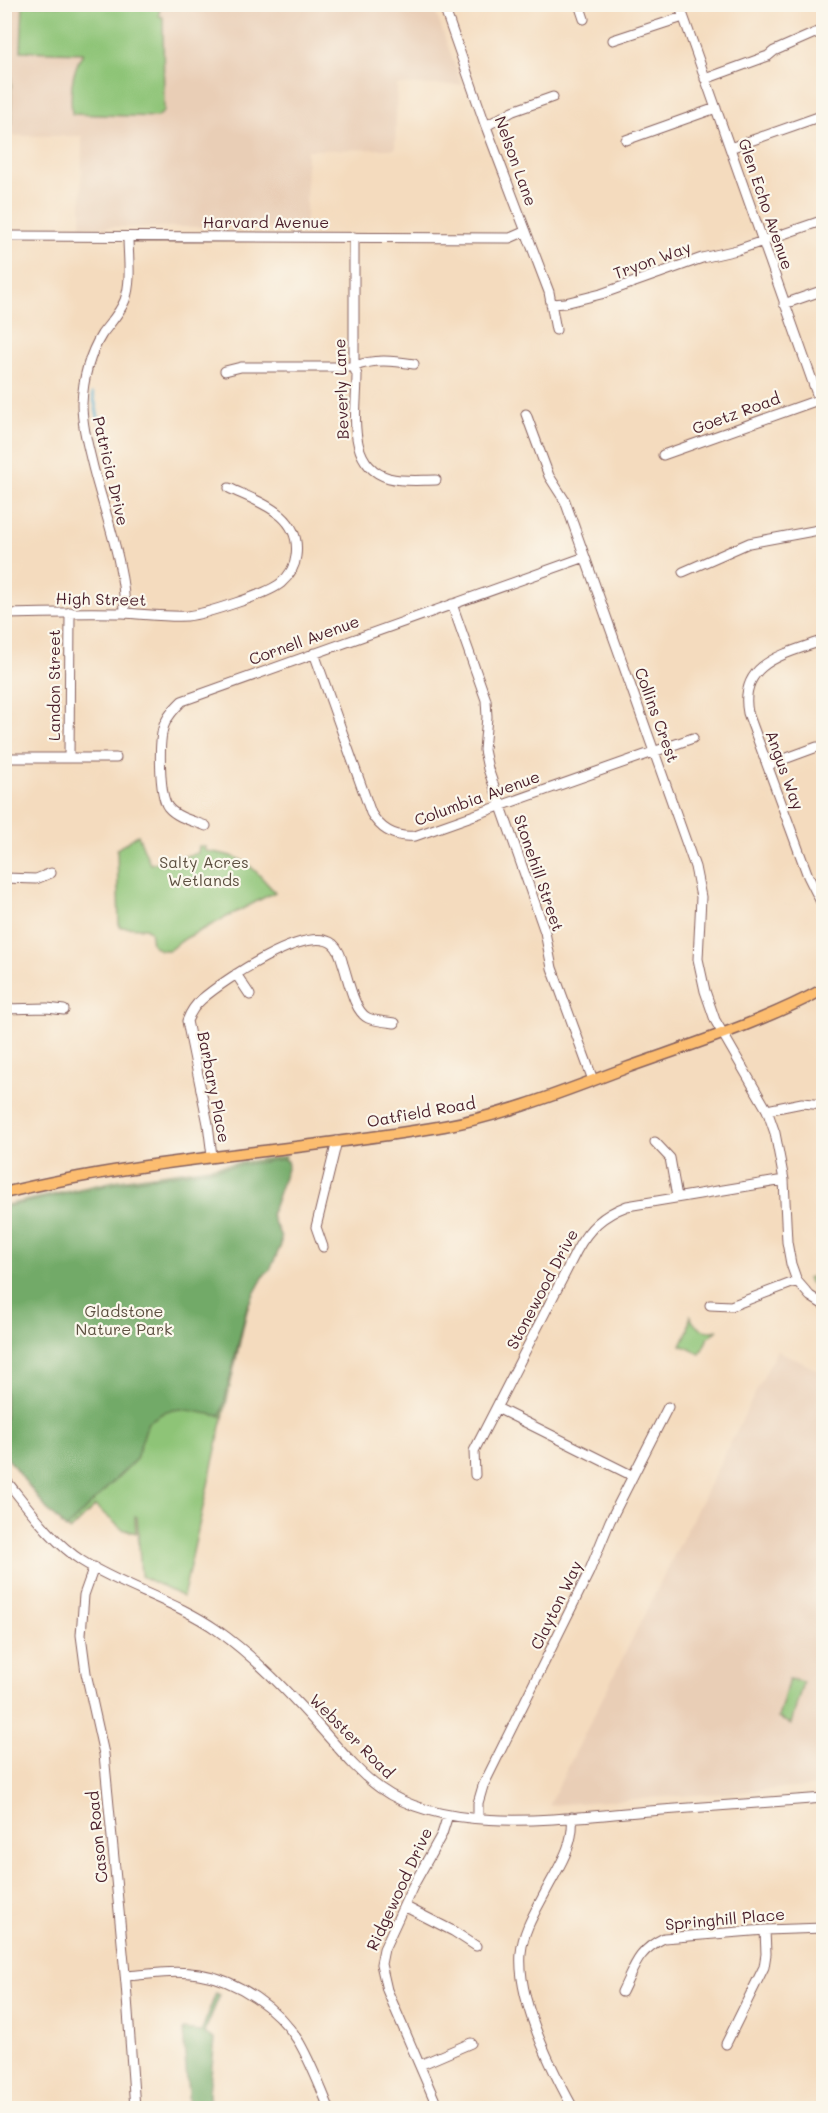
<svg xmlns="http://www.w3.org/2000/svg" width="828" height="2113" font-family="Mali,sans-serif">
	<rect width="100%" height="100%" fill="#fbf7ec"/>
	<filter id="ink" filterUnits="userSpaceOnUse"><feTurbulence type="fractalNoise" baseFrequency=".0167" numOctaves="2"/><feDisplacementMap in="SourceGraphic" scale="12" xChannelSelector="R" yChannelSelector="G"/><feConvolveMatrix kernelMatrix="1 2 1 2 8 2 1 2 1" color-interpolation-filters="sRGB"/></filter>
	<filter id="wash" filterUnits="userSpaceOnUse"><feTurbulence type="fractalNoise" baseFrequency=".008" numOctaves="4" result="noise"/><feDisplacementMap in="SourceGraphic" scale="24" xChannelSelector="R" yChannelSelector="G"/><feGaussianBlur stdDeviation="1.35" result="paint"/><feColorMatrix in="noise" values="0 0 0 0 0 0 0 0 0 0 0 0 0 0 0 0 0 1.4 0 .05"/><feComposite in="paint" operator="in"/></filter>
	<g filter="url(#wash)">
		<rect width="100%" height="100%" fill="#f4dbbe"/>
		<!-- built -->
		<path fill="#e9ceb6" d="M4,5H433L462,85H397L395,149L307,150L306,227H81L82,136H5Z
			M777,1350L823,1373V1786L549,1805Z"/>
		<!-- green -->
		<path fill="#8ec477" stroke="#6c7251" stroke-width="1.5" d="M4,5H11V124H5Z
			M23,5H160L159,16L163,17L164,111L158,117L72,114C70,92 71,73 83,53L21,51Z
			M138,835L150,864L198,853L199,846L205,847V851C246,856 248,863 275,892L186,938L169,950H160L152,944L150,931L145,928L119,927L117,849Z
			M286,1156L245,1319L183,1597L141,1576L137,1517L135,1516L136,1533L122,1529L95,1506L70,1531L5,1445V1205L119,1180Z
			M823,1271V1295L807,1279Z
			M690,1316C695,1328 705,1333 718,1330L708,1338L700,1354L681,1345L688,1330Z
			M789,1679L803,1682L791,1724L778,1718Z"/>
		<!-- forest -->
		<path fill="#72aa68" stroke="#5e644a" stroke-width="1.5" d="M283,1159L287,1161L288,1166L271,1215L281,1237V1245L270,1270L265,1274L247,1307L221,1416L181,1409L166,1411L148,1422L136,1459L66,1529L46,1508L5,1455V1207L122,1182Z
			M216,1993L220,1995L204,2033L215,2040L209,2092L210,2108H189L183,2030L201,2032Z"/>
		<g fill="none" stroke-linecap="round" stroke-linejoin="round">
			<!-- stream -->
			<path stroke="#4eabcc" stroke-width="3" d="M93,394L98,417L112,438"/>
		</g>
	</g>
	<g filter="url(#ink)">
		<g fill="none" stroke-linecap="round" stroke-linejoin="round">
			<defs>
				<path id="minor" d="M443,4L485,124L549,292L556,330
					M579,4L584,19
					M679,4L824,414
					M613,40L683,17
					M705,79L768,56L774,51L824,29
					M486,126L513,111L553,97
					M626,140L716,108
					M730,148L824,115
					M4,236L510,238L526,231
					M354,237V367L357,375C357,410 345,465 389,478C404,482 421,480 436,480
					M551,304L565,303L601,294L702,258L737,250L824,220
					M784,304L824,290
					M225,371L241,367H354C372,358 395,361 414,364
					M526,414L549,476L565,501L695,867L701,897L698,959L705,991L715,1020L767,1110L775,1133L784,1180L787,1242L791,1264L797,1281L810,1296L824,1305
					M663,455L818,400
					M683,572L749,543L824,529
					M452,604L486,700L487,717L484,750L488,769L545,932L552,968L593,1080
					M125,613C125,565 105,514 93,467C88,446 82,425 82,404C83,379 89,355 102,334C110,323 120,313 125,300C132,281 128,257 128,237
					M4,614C44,613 83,612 123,613C144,614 166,617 187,616C205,614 268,594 281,583C289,576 295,566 296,556C302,514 258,502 229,488
					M824,640C786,654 738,662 748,713L808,876L824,908
					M314,653L371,813C381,830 395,838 415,836L693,738
					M4,758H116
					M69,758L70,612
					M768,765L817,747H824
					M206,826C194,821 177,818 168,807C159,795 158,737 165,723C169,714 175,708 182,701L585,557
					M4,878L36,879L51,873
					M236,974L250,995
					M4,1009L47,1008L64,1010
					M767,1110L802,1103L824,1105
					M655,1142L670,1158L677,1197
					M212,1156L208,1124L187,1021C190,1013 195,1005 202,999C223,981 307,923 333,944C339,949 341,957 343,964C348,978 354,1012 368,1018C375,1021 386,1022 395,1023
					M323,1247L316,1227L337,1141
					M710,1305L731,1306L797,1281
					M497,1408L633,1476
					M475,1475L474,1451L577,1250C589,1228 603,1215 627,1206L784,1180
					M4,1478C28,1507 51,1541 82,1561C125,1588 176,1601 217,1630C255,1657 286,1690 317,1724C337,1746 356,1771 380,1788C448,1837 569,1817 649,1811C707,1807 765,1802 824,1798
					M94,1567L84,1595L81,1635L86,1673L104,1754L126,1984L135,2108
					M572,1817C575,1846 557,1869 545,1893C535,1912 523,1931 521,1953C517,2000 551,2068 573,2108
					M478,1818V1803L483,1786L589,1572L610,1521L668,1407
					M404,1906L453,1931L476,1946
					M126,1976C150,1974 175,1970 199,1974C238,1980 278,2008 299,2042C311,2063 320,2086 329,2108
					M622,1992C635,1966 637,1951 664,1938L765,1930L824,1928
					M726,2044L764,1967L766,1954L765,1930
					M420,2065L471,2043
					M438,2108L387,1990L381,1964L384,1949L413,1886L442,1834L448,1815"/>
				<path id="major" d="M4,1193C149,1157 298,1152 444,1126C506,1115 567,1090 626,1068C693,1044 761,1023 824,989"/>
			</defs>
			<!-- minor casing -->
			<use href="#minor" stroke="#86615e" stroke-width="11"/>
			<!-- major casing -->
			<use href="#major" stroke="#86615e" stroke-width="13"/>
			<!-- minor -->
			<use href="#minor" stroke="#fff" stroke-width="9"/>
			<!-- major -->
			<use href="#major" stroke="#fcbd6f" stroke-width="10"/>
		</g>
	</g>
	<g text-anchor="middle" stroke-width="4.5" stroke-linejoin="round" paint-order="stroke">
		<!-- street labels -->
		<g font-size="16" fill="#4a1f2b" stroke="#fbf7ec">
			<text transform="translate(516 161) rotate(70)" y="6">Nelson Lane</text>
			<text transform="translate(766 204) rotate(71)" y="6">Glen Echo Avenue</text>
			<text x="266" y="228">Harvard Avenue</text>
			<text transform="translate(652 260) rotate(-20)" y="6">Tryon Way</text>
			<text transform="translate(341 389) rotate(-92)" y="6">Beverly Lane</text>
			<text transform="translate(736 413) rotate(-20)" y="6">Goetz Road</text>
			<text transform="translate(111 471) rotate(77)" y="6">Patricia Drive</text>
			<text transform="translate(101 599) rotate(1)" y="6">High Street</text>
			<text transform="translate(304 640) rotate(-20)" y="6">Cornell Avenue</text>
			<text transform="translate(54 685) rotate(-90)" y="6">Landon Street</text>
			<text transform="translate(657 715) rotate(70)" y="6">Collins Crest</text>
			<text transform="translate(785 770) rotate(70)" y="6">Angus Way</text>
			<text transform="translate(477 798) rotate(-20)" y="6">Columbia Avenue</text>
			<text transform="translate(539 873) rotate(71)" y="6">Stonehill Street</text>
			<text transform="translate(214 1087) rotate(79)" y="6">Barbary Place</text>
			<text transform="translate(421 1112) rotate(-10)" y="6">Oatfield Road</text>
			<text transform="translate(542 1289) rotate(-62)" y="6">Stonewood Drive</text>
			<text transform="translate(556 1605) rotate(-64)" y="6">Clayton Way</text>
			<text transform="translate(352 1736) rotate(45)" y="6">Webster Road</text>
			<text transform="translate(97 1837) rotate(-96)" y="6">Cason Road</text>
			<text transform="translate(399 1889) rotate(-65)" y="6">Ridgewood Drive</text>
			<text transform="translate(725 1919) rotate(-5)" y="6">Springhill Place</text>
		</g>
		<!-- park labels -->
		<g font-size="16" fill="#5e5142" stroke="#fbf7ec">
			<text x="204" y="868">Salty Acres<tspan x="204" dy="18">Wetlands</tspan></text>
			<text x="124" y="1317">Gladstone<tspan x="124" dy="18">Nature Park</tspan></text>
		</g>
	</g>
	<!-- margin -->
	<rect width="828" height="2113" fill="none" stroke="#fbf7ec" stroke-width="24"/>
</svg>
